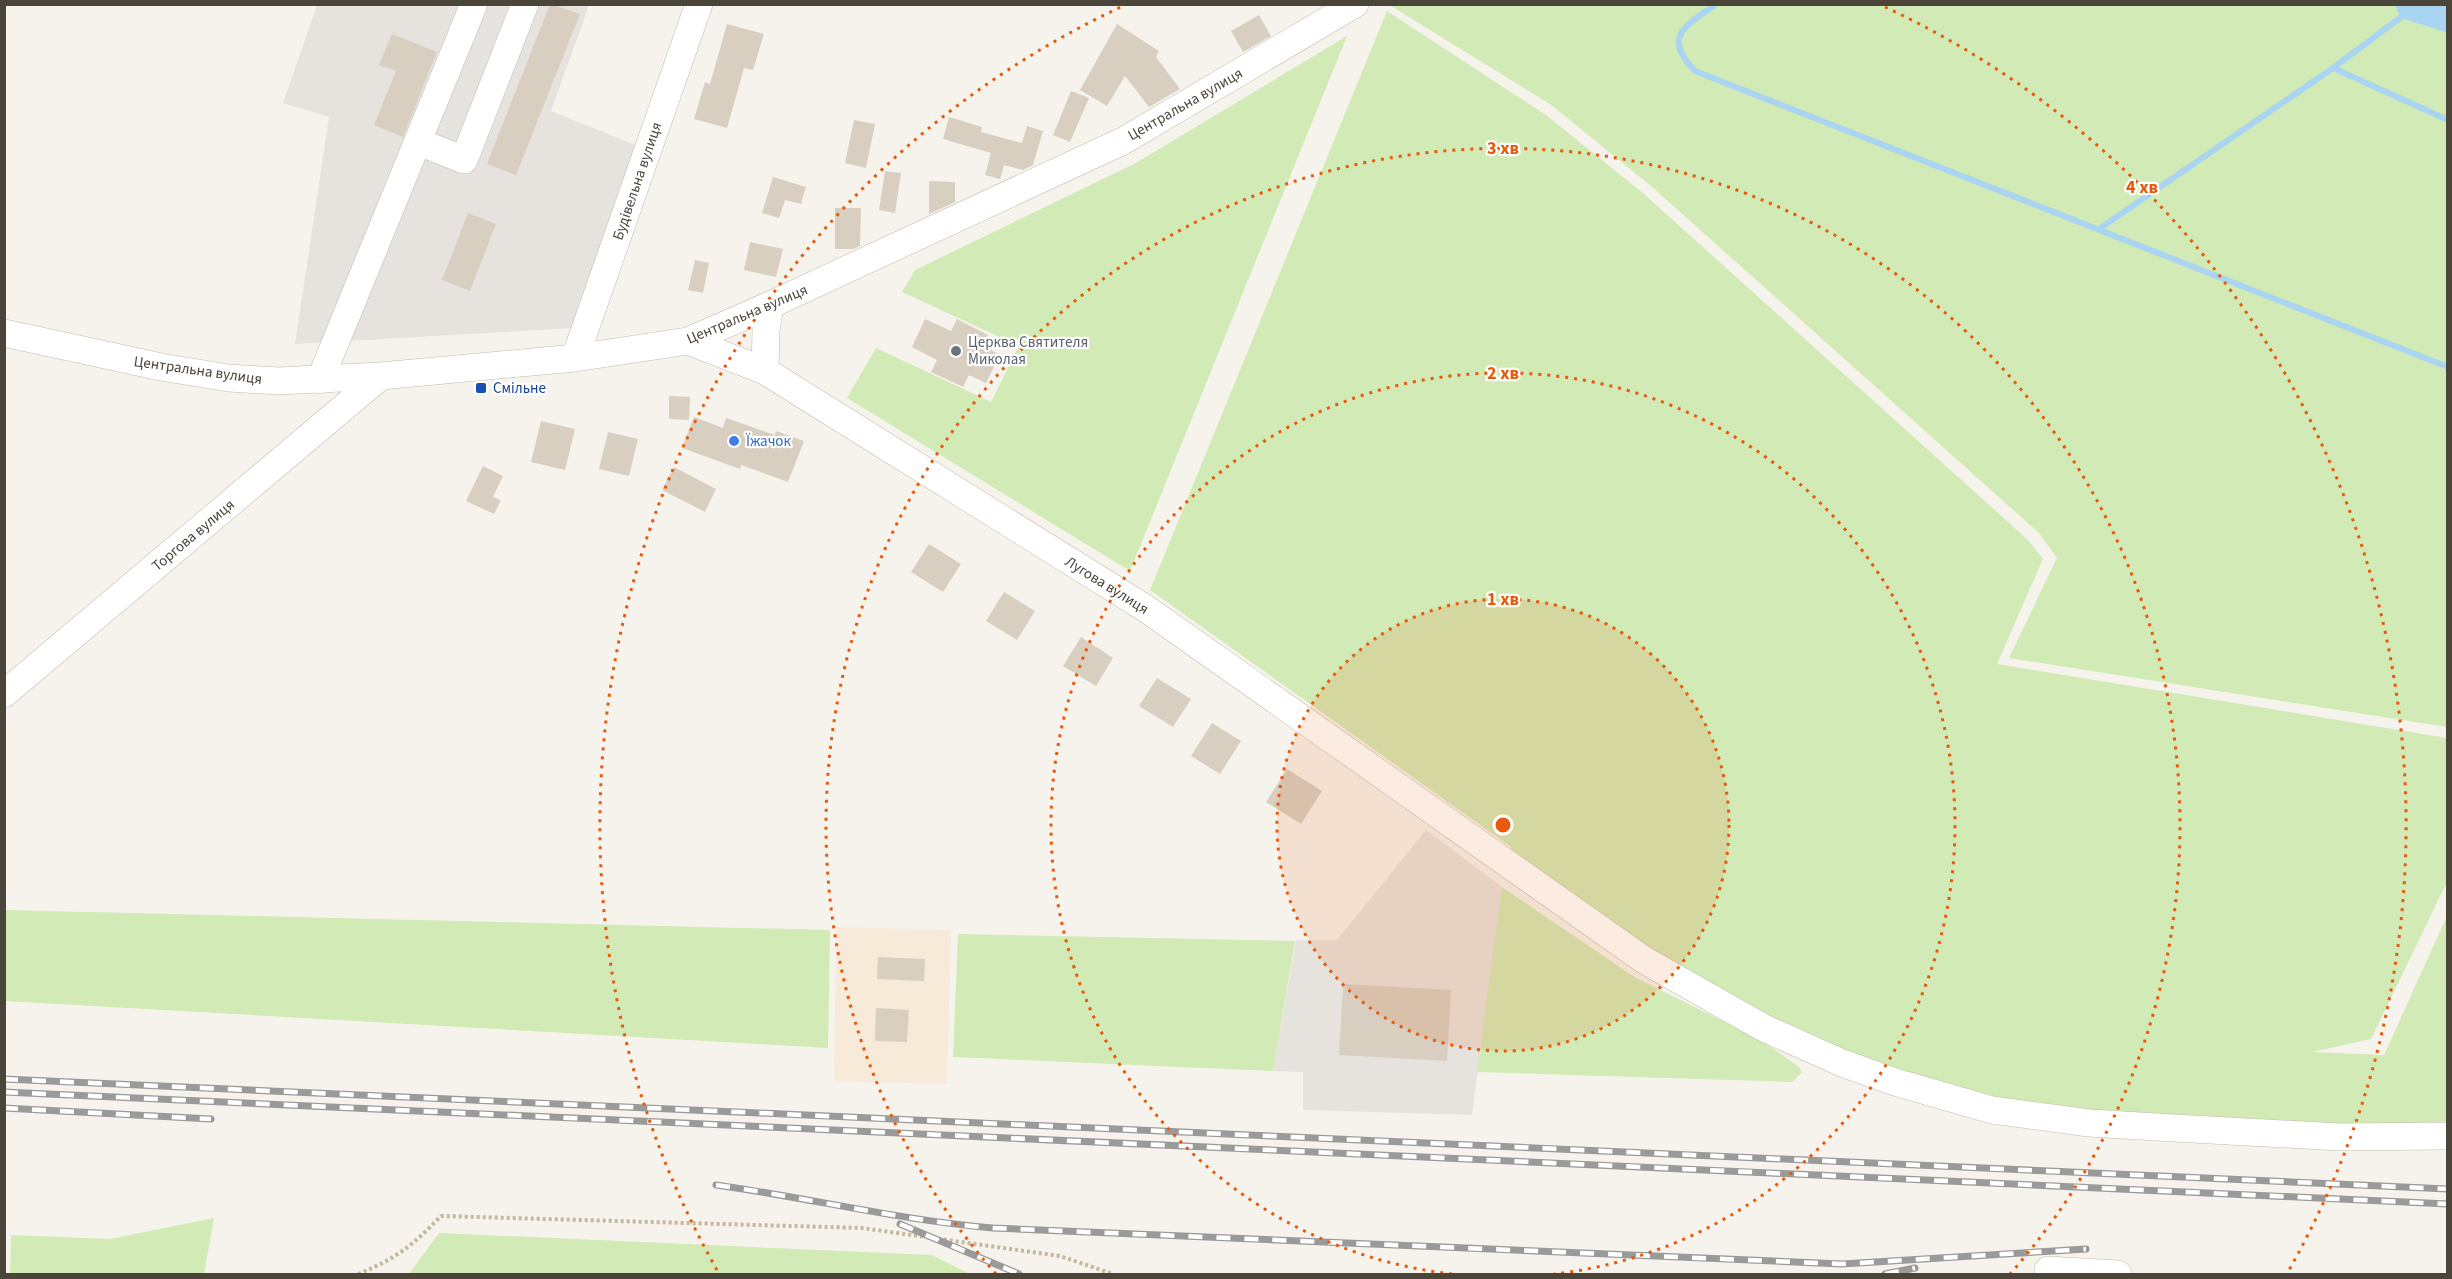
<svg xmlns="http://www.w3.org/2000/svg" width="2452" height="1279" font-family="'Source Sans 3',sans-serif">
	<rect width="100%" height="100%" fill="#f6f3ec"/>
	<!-- commercial -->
	<path fill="#f7ead8" d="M836,927L951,930L947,1084L834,1081Z"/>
	<!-- industrial -->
	<path fill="#e6e2dd" d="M317,5H589L551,111L638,146L573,328L295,344L329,117L283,103Z
		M1426,830L1502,887L1472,1115L1303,1110V1072L1273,1071L1296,940H1337Z"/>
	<!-- green -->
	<path fill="#d2eab5" d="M1394,4L2447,5V727L2009,658L2057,558L2039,533L1651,186L1550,104L1391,6Z
		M1387,11L1546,115L1644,194L2028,540L2043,559L1997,664L2447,738V882L2371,1039L2312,1052L2384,1055L2447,916V1129L2038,1109L1898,1074L1709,990L1510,858L1511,847L1150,590Z
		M1347,36L1130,571L847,398L876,348L991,402L1019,346L902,292L915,270L1136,163Z
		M1502,887L1636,978L1761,1040L1799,1067L1802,1072L1792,1082L1477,1072Z
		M4,910L830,930L828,1048L5,1001Z
		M958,934L1295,941L1273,1071L953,1057Z
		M214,1218L204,1274H10L11,1235L110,1239Z
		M439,1233L932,1255L970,1274H409Z"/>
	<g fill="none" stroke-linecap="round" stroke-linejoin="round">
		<!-- stream -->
		<path stroke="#a9d4f2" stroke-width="6" d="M1716,4C1686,26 1661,36 1695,71L2448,367
			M2416,6L2333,68L2448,120
			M2099,229L2333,68"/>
		<!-- river -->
		<path stroke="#a9d4f2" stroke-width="34" d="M2413,4L2448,15"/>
	</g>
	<!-- building -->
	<path fill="#d8cfc1" d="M550,4L580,14L516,175L487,164Z
		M1259,15L1271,36L1243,52L1231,31Z
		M727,24L764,34L753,70L744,68L727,128L694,119L705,82L710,84Z
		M1117,24L1159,51L1156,57L1180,89L1149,107L1125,76L1107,106L1080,90Z
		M392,34L437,52L403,137L374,125L396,71L379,65Z
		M1071,91L1089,98L1070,142L1053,135Z
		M949,117L982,127L981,132L1022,143L1027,126L1043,131L1033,165L1023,170L1004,165L1000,179L985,175L991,153L943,139Z
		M854,120L875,124L866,168L845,163Z
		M885,171L901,173L895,213L879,210Z
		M773,177L806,187L801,204L785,200L779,218L762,213Z
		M929,181L955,182V202L929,214Z
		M835,208H861L860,246L853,249H835Z
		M468,213L496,224L470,291L442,280Z
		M750,242L783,249L776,277L744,270Z
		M695,260L709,263L703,293L688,290Z
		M925,319L951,331L957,319L988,335L983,346L1000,355L986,383L969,375L963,387L931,372L937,360L912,347Z
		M669,396L690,397L689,420L669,419Z
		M694,417L723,428L726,418L775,435L776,431L804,441L788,482L741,465L740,469L682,448Z
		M541,421L575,429L565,470L531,462Z
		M608,432L638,439L629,476L599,469Z
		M483,466L503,476L493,497L501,500L494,514L466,501Z
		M674,467L716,489L705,512L662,490Z
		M929,544L961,564L943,592L911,572Z
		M1004,592L1035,611L1017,640L986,621Z
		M1081,637L1113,658L1096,686L1063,666Z
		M1157,678L1191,699L1173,727L1139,706Z
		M1212,723L1241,741L1220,774L1191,756Z
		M1287,769L1322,791L1301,824L1266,802Z
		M878,957L925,959L924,981L877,979Z
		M1343,984L1451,990L1447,1061L1339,1055Z
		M876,1008L909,1010L907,1042L875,1041Z"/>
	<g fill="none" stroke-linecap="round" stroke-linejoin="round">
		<defs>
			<path id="minor" d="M419,142L464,160L525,4
				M4,333L161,367L228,378L278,381L381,376L575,358L688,341L770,305L1123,141L1355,4
				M688,341L765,371L1145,608L1644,960L1764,1028L1842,1063L1895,1082L1992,1110L2089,1123L2174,1128L2340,1137L2448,1136
				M575,358L699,4
				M765,371L766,330L770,305
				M320,380L474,4
				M4,694L381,376
				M2048,1270L2118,1274"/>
		</defs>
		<!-- minor casing -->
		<use href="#minor" stroke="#c2bbae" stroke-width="28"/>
		<!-- path -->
		<path stroke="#c4b79f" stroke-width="4" stroke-dasharray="3 3" stroke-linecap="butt" d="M358,1274C396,1259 413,1245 441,1216L862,1228L1060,1256L1113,1274"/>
		<!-- minor -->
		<use href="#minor" stroke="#fff" stroke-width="27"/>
		<defs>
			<path id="rail" d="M4,1079L2448,1189
				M4,1092L2448,1204
				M4,1108L211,1119
				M716,1185C810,1198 899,1220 993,1228L1842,1264L2086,1249
				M900,1224L1019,1274
				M1885,1274L1915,1268"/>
		</defs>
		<!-- rail casing -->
		<use href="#rail" stroke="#9a9a9a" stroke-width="7"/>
		<!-- rail -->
		<use href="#rail" stroke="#fff" stroke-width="4.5" stroke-dasharray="14" stroke-linecap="butt"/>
	</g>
	<!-- distance rings -->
	<circle cx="1503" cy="825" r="226" fill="#e8590c" fill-opacity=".12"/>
	<g fill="none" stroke="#e8590c" stroke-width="3" stroke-dasharray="3 6">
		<circle cx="1503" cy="825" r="226"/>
		<path d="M1452 1274A452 452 0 1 1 1554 1274"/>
		<path d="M996 1274A677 677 0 1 1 2010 1274"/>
		<path d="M717 1270A903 903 0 0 1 1121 7M1885 7A903 903 0 0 1 2289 1270"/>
	</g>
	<!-- markers -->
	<circle fill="#6b7280" stroke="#fff" stroke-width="2" cx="956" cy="351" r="6"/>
	<rect fill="#1a4fb4" stroke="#fff" stroke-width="2" x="475" y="382" width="12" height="12" rx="3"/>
	<circle fill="#3f7fe0" stroke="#fff" stroke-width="2" cx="734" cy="441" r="6"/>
	<g text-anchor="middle" stroke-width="4.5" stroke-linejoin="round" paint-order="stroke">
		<!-- street labels -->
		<g font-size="15" fill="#4b4439" stroke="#fff">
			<text transform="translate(1185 104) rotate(-30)" y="5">Центральна вулиця</text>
			<text transform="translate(637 181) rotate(-71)" y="5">Будівельна вулиця</text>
			<text transform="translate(747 314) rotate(-23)" y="5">Центральна вулиця</text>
			<text transform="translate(198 370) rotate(8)" y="5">Центральна вулиця</text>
			<text transform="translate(193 535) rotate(-40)" y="5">Торгова вулиця</text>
			<text transform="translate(1107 585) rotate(32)" y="5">Лугова вулиця</text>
		</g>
		<!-- worship labels -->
		<g font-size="15" fill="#5b616d" stroke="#fff" text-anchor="start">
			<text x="968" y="347">Церква Святителя<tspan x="968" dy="17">Миколая</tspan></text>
		</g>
		<!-- transit labels -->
		<g font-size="15" fill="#164399" stroke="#fff" text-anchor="start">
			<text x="493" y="393">Смільне</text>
		</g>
		<!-- shop labels -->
		<g font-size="15" fill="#366cbe" stroke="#fff" text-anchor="start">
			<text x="746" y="446">Їжачок</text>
		</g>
	</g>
	<circle cx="1503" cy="825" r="9" fill="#e8590c" stroke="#fff" stroke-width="3"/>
	<g font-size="18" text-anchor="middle" font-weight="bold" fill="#e8590c" stroke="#fff" stroke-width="4.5" stroke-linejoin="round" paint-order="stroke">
		<text x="1503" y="154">3 хв</text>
		<text x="2142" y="193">4 хв</text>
		<text x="1503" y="379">2 хв</text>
		<text x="1503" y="605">1 хв</text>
	</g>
	<!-- border -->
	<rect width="2452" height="1279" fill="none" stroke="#4b4439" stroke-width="12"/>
</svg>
